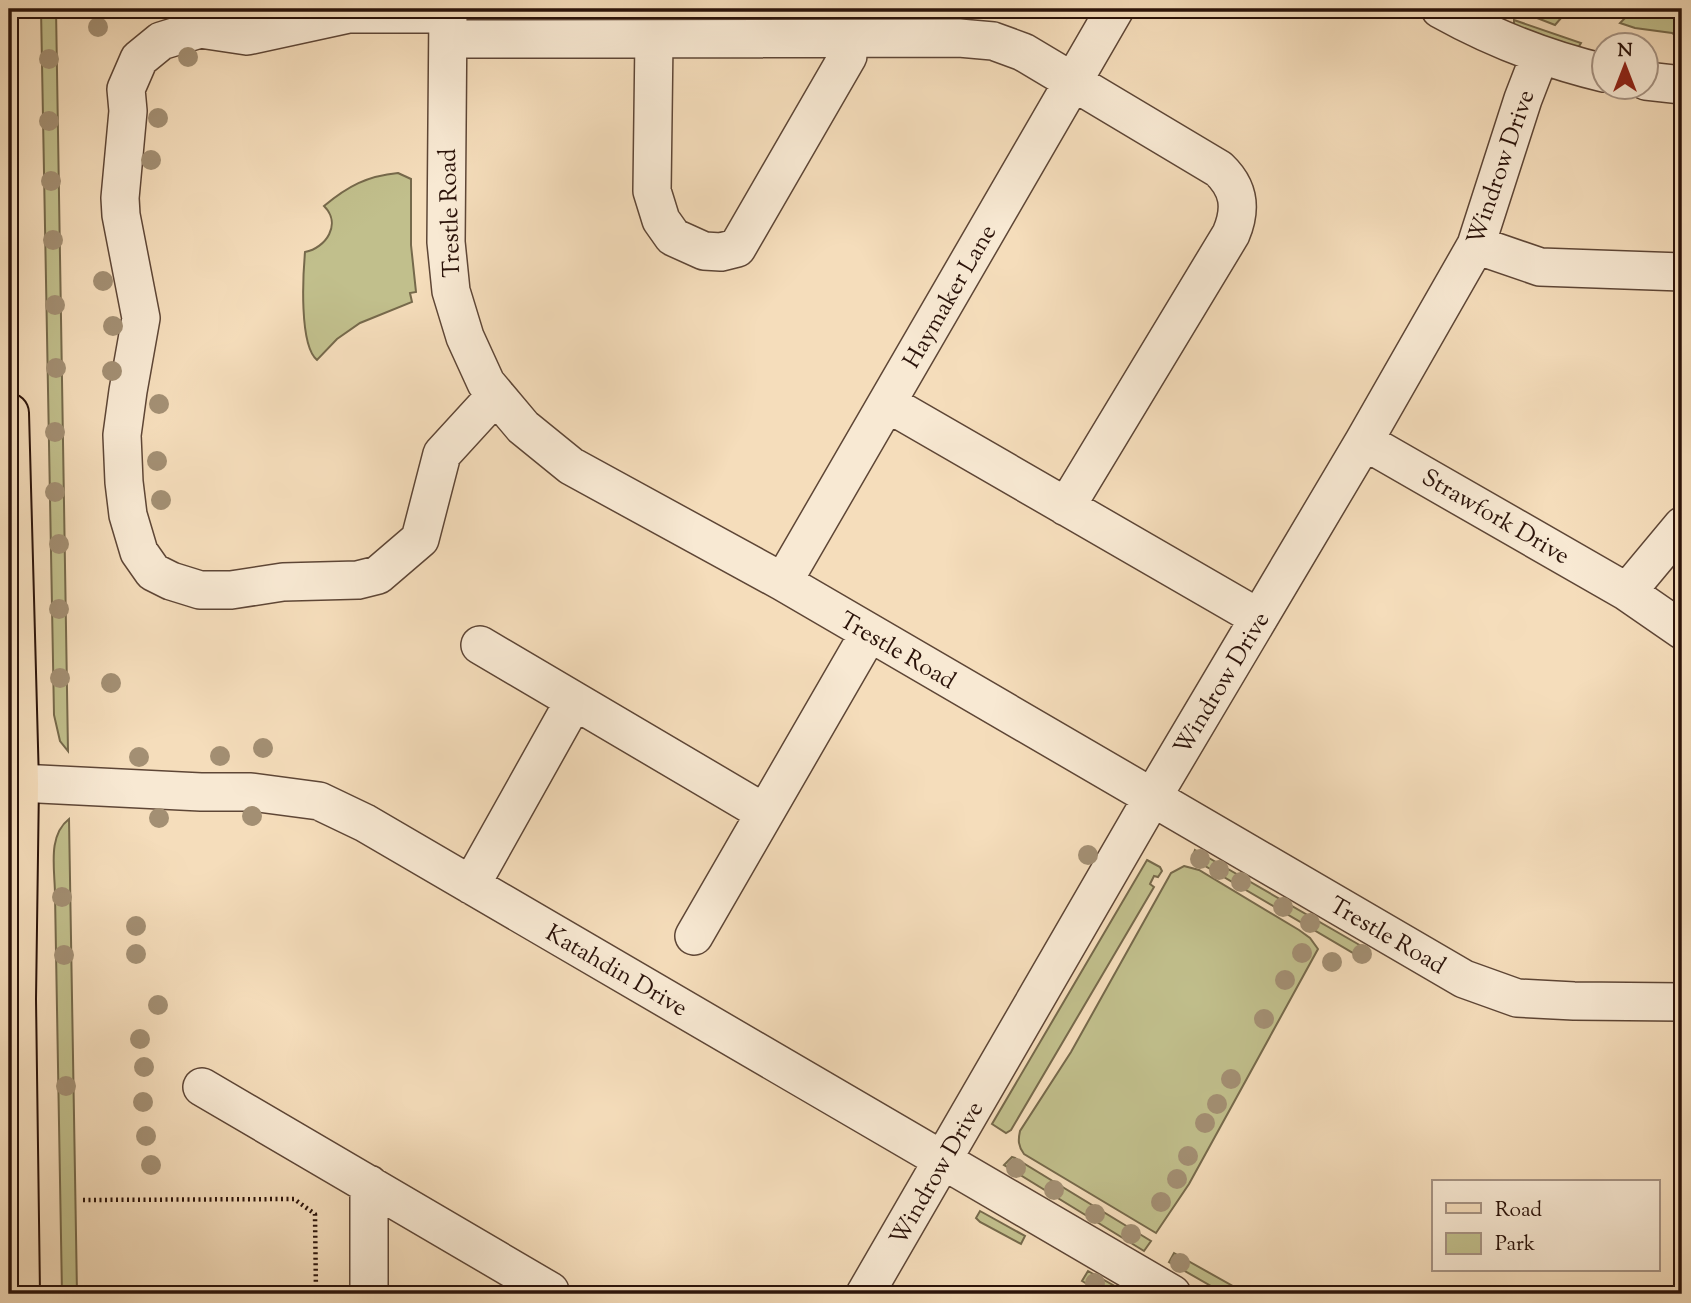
<svg xmlns="http://www.w3.org/2000/svg" width="1691" height="1303" font-family="'Sorts Mill Goudy',serif">
	<rect width="100%" height="100%" fill="#f5ddbb"/>
	<filter id="stains"><feTurbulence type="fractalNoise" baseFrequency=".00286" numOctaves="4"/><feColorMatrix values="0 0 0 0 .2 0 0 0 0 .09 0 0 0 0 .02 0 0 0 .5 -.17"/></filter>
	<radialGradient id="worn" r=".72"><stop offset=".6" stop-color="#630" stop-opacity="0"/><stop offset="1" stop-color="#630" stop-opacity=".3"/></radialGradient>
	<!-- green -->
	<path fill="#c1bf8c" stroke="#76694b" stroke-width="2" d="M41,9H56L68,751L60,741L54,715Z
		M1514,9H1559L1562,17L1555,25Z
		M1634,9H1682V51L1677,50L1676,36L1672,33L1635,28L1620,23Z
		M1514,20L1581,43L1575,53L1514,33Z
		M398,173L411,179V245L416,292L410,293L412,302L360,323L337,339L317,360C299,345 303,275 305,252C326,248 342,224 324,206C348,186 367,176 398,173Z
		M69,819L77,1294H62L55,895C55,870 47,836 69,819Z
		M1195,850L1370,951L1365,960L1195,860L1193,856Z
		M1147,860L1160,867L1162,871L1158,877L1154,876L1150,884L1154,887L1011,1130L1006,1133L992,1124Z
		M1184,866L1199,870L1299,930L1310,938L1318,949L1189,1184L1156,1233L1024,1154C1018,1146 1018,1140 1020,1131L1071,1052L1171,873Z
		M1012,1157L1015,1158L1151,1241L1144,1251L1004,1165Z
		M980,1211L1025,1236L1021,1244L980,1222L976,1218Z
		M1174,1253L1247,1294H1225L1169,1262Z
		M1088,1271L1127,1293L1104,1294L1082,1281Z"/>
	<g fill="none" stroke-linecap="round" stroke-linejoin="round">
		<defs>
			<path id="minor" d="M448,9L446,242L451,291L465,337L486,383L523,427L571,466L783,582L1464,979L1517,998L1574,1001L1682,1002
				M1440,9C1492,38 1545,59 1604,73
				M448,14H349L247,36L200,29L161,41L139,59L126,89L128,111L120,198L121,215L141,318L128,391L122,435L124,482L128,515L139,552L153,572L171,581L200,590H231L283,582L358,580L378,575L420,539L442,454L496,395
				M448,39L959,38L993,41L1023,52L1219,169C1239,188 1242,208 1231,234L1066,507
				M654,39L652,191L661,220L673,237L704,251L721,252L737,248L848,56V39
				M1646,81L1682,85
				M1476,245L1540,267L1682,272
				M887,403L1259,618
				M1364,441L1627,592L1682,630
				M783,582L1115,9
				M1627,592L1682,526
				M480,645L765,813
				M19,783L201,792H251L319,801L365,823L1172,1294
				M471,885L574,701
				M694,936L869,633
				M202,1087L550,1291L548,1294
				M369,1294V1184
				M865,1294L1152,798L1364,441L1476,245L1523,99L1540,55"/>
			<path id="major" d="M9,413L19,783L16,999L20,1294"/>
		</defs>
		<!-- minor casing -->
		<use href="#minor" stroke="#5e4636" stroke-width="40"/>
		<!-- major casing -->
		<use href="#major" stroke="#2b130a" stroke-width="42"/>
		<!-- path -->
		<path stroke="#2b130a" stroke-width="4.5" stroke-dasharray="2 3.5" stroke-linecap="butt" d="M83,1200L294,1199L315,1214L316,1294"/>
		<!-- minor -->
		<use href="#minor" stroke="#f8e9d3" stroke-width="37"/>
		<!-- major -->
		<use href="#major" stroke="#f5ddbb" stroke-width="38"/>
	</g>
	<!-- trees -->
	<g fill="#a38f73">
		<circle cx="98" cy="27" r="10"/>
		<circle cx="188" cy="57" r="10"/>
		<circle cx="49" cy="59" r="10"/>
		<circle cx="158" cy="118" r="10"/>
		<circle cx="49" cy="121" r="10"/>
		<circle cx="151" cy="160" r="10"/>
		<circle cx="51" cy="181" r="10"/>
		<circle cx="53" cy="240" r="10"/>
		<circle cx="103" cy="281" r="10"/>
		<circle cx="55" cy="305" r="10"/>
		<circle cx="113" cy="326" r="10"/>
		<circle cx="56" cy="368" r="10"/>
		<circle cx="112" cy="371" r="10"/>
		<circle cx="159" cy="404" r="10"/>
		<circle cx="55" cy="432" r="10"/>
		<circle cx="157" cy="461" r="10"/>
		<circle cx="55" cy="492" r="10"/>
		<circle cx="161" cy="500" r="10"/>
		<circle cx="59" cy="544" r="10"/>
		<circle cx="59" cy="609" r="10"/>
		<circle cx="60" cy="678" r="10"/>
		<circle cx="111" cy="683" r="10"/>
		<circle cx="263" cy="748" r="10"/>
		<circle cx="220" cy="756" r="10"/>
		<circle cx="139" cy="757" r="10"/>
		<circle cx="252" cy="816" r="10"/>
		<circle cx="159" cy="818" r="10"/>
		<circle cx="1088" cy="855" r="10"/>
		<circle cx="1200" cy="859" r="10"/>
		<circle cx="1219" cy="870" r="10"/>
		<circle cx="1241" cy="882" r="10"/>
		<circle cx="62" cy="897" r="10"/>
		<circle cx="1283" cy="907" r="10"/>
		<circle cx="1310" cy="923" r="10"/>
		<circle cx="136" cy="926" r="10"/>
		<circle cx="1302" cy="953" r="10"/>
		<circle cx="136" cy="954" r="10"/>
		<circle cx="1362" cy="954" r="10"/>
		<circle cx="64" cy="955" r="10"/>
		<circle cx="1332" cy="962" r="10"/>
		<circle cx="1285" cy="980" r="10"/>
		<circle cx="158" cy="1005" r="10"/>
		<circle cx="1264" cy="1019" r="10"/>
		<circle cx="140" cy="1039" r="10"/>
		<circle cx="144" cy="1067" r="10"/>
		<circle cx="1231" cy="1079" r="10"/>
		<circle cx="66" cy="1086" r="10"/>
		<circle cx="143" cy="1102" r="10"/>
		<circle cx="1217" cy="1104" r="10"/>
		<circle cx="1205" cy="1123" r="10"/>
		<circle cx="146" cy="1136" r="10"/>
		<circle cx="1188" cy="1156" r="10"/>
		<circle cx="151" cy="1165" r="10"/>
		<circle cx="1016" cy="1168" r="10"/>
		<circle cx="1177" cy="1179" r="10"/>
		<circle cx="1054" cy="1190" r="10"/>
		<circle cx="1161" cy="1202" r="10"/>
		<circle cx="1095" cy="1214" r="10"/>
		<circle cx="1131" cy="1234" r="10"/>
		<circle cx="1180" cy="1263" r="10"/>
		<circle cx="1095" cy="1283" r="10"/>
	</g>
	<g text-anchor="middle" stroke-width="5" stroke-linejoin="round" paint-order="stroke">
		<!-- street labels -->
		<g font-size="24" fill="#2b130a" stroke="#f8e9d3">
			<text transform="translate(1500 167) rotate(-71)" y="8">Windrow Drive</text>
			<text transform="translate(449 213) rotate(-92)" y="8">Trestle Road</text>
			<text transform="translate(949 296) rotate(-60)" y="8">Haymaker Lane</text>
			<text transform="translate(1496 516) rotate(30)" y="8">Strawfork Drive</text>
			<text transform="translate(898 650) rotate(30)" y="8">Trestle Road</text>
			<text transform="translate(1221 683) rotate(-59)" y="8">Windrow Drive</text>
			<text transform="translate(1388 935) rotate(30)" y="8">Trestle Road</text>
			<text transform="translate(617 970) rotate(30)" y="8">Katahdin Drive</text>
			<text transform="translate(936 1173) rotate(-60)" y="8">Windrow Drive</text>
		</g>
	</g>
	<!-- margin -->
	<rect width="1691" height="1303" fill="none" stroke="#f5ddbb" stroke-width="35"/>
	<rect x="10" y="10" width="1670" height="1282" fill="none" stroke="#2b130a" stroke-width="3.5"/>
	<rect x="18" y="18" width="1656" height="1268" fill="none" stroke="#2b130a" stroke-width="2"/>
	<!-- legend -->
	<rect x="1432" y="1180" width="228" height="91" fill="#f8e9d3" stroke="#a69383" stroke-width="2"/>
	<rect x="1446" y="1203" width="35" height="10" fill="#f5ddbb" stroke="#a69383" stroke-width="2"/>
	<text x="1495" y="1216" font-size="21" fill="#2b130a">Road</text>
	<rect x="1446" y="1233" width="35" height="21" fill="#c1bf8c" stroke="#a69383" stroke-width="2"/>
	<text x="1495" y="1250" font-size="21" fill="#2b130a">Park</text>
	<!-- north arrow -->
	<g transform="translate(1625 66)"><circle r="33" fill="#f8e9d3" stroke="#a69383" stroke-width="2"/>
	<path d="M0-5L12 26L0 18L-12 26Z" fill="#8f2418"/>
	<text y="-10" font-size="19" font-weight="bold" text-anchor="middle" fill="#2b130a">N</text>
	</g>
	<rect width="100%" height="100%" filter="url(#stains)"/>
	<rect width="100%" height="100%" fill="url(#worn)"/>
</svg>
